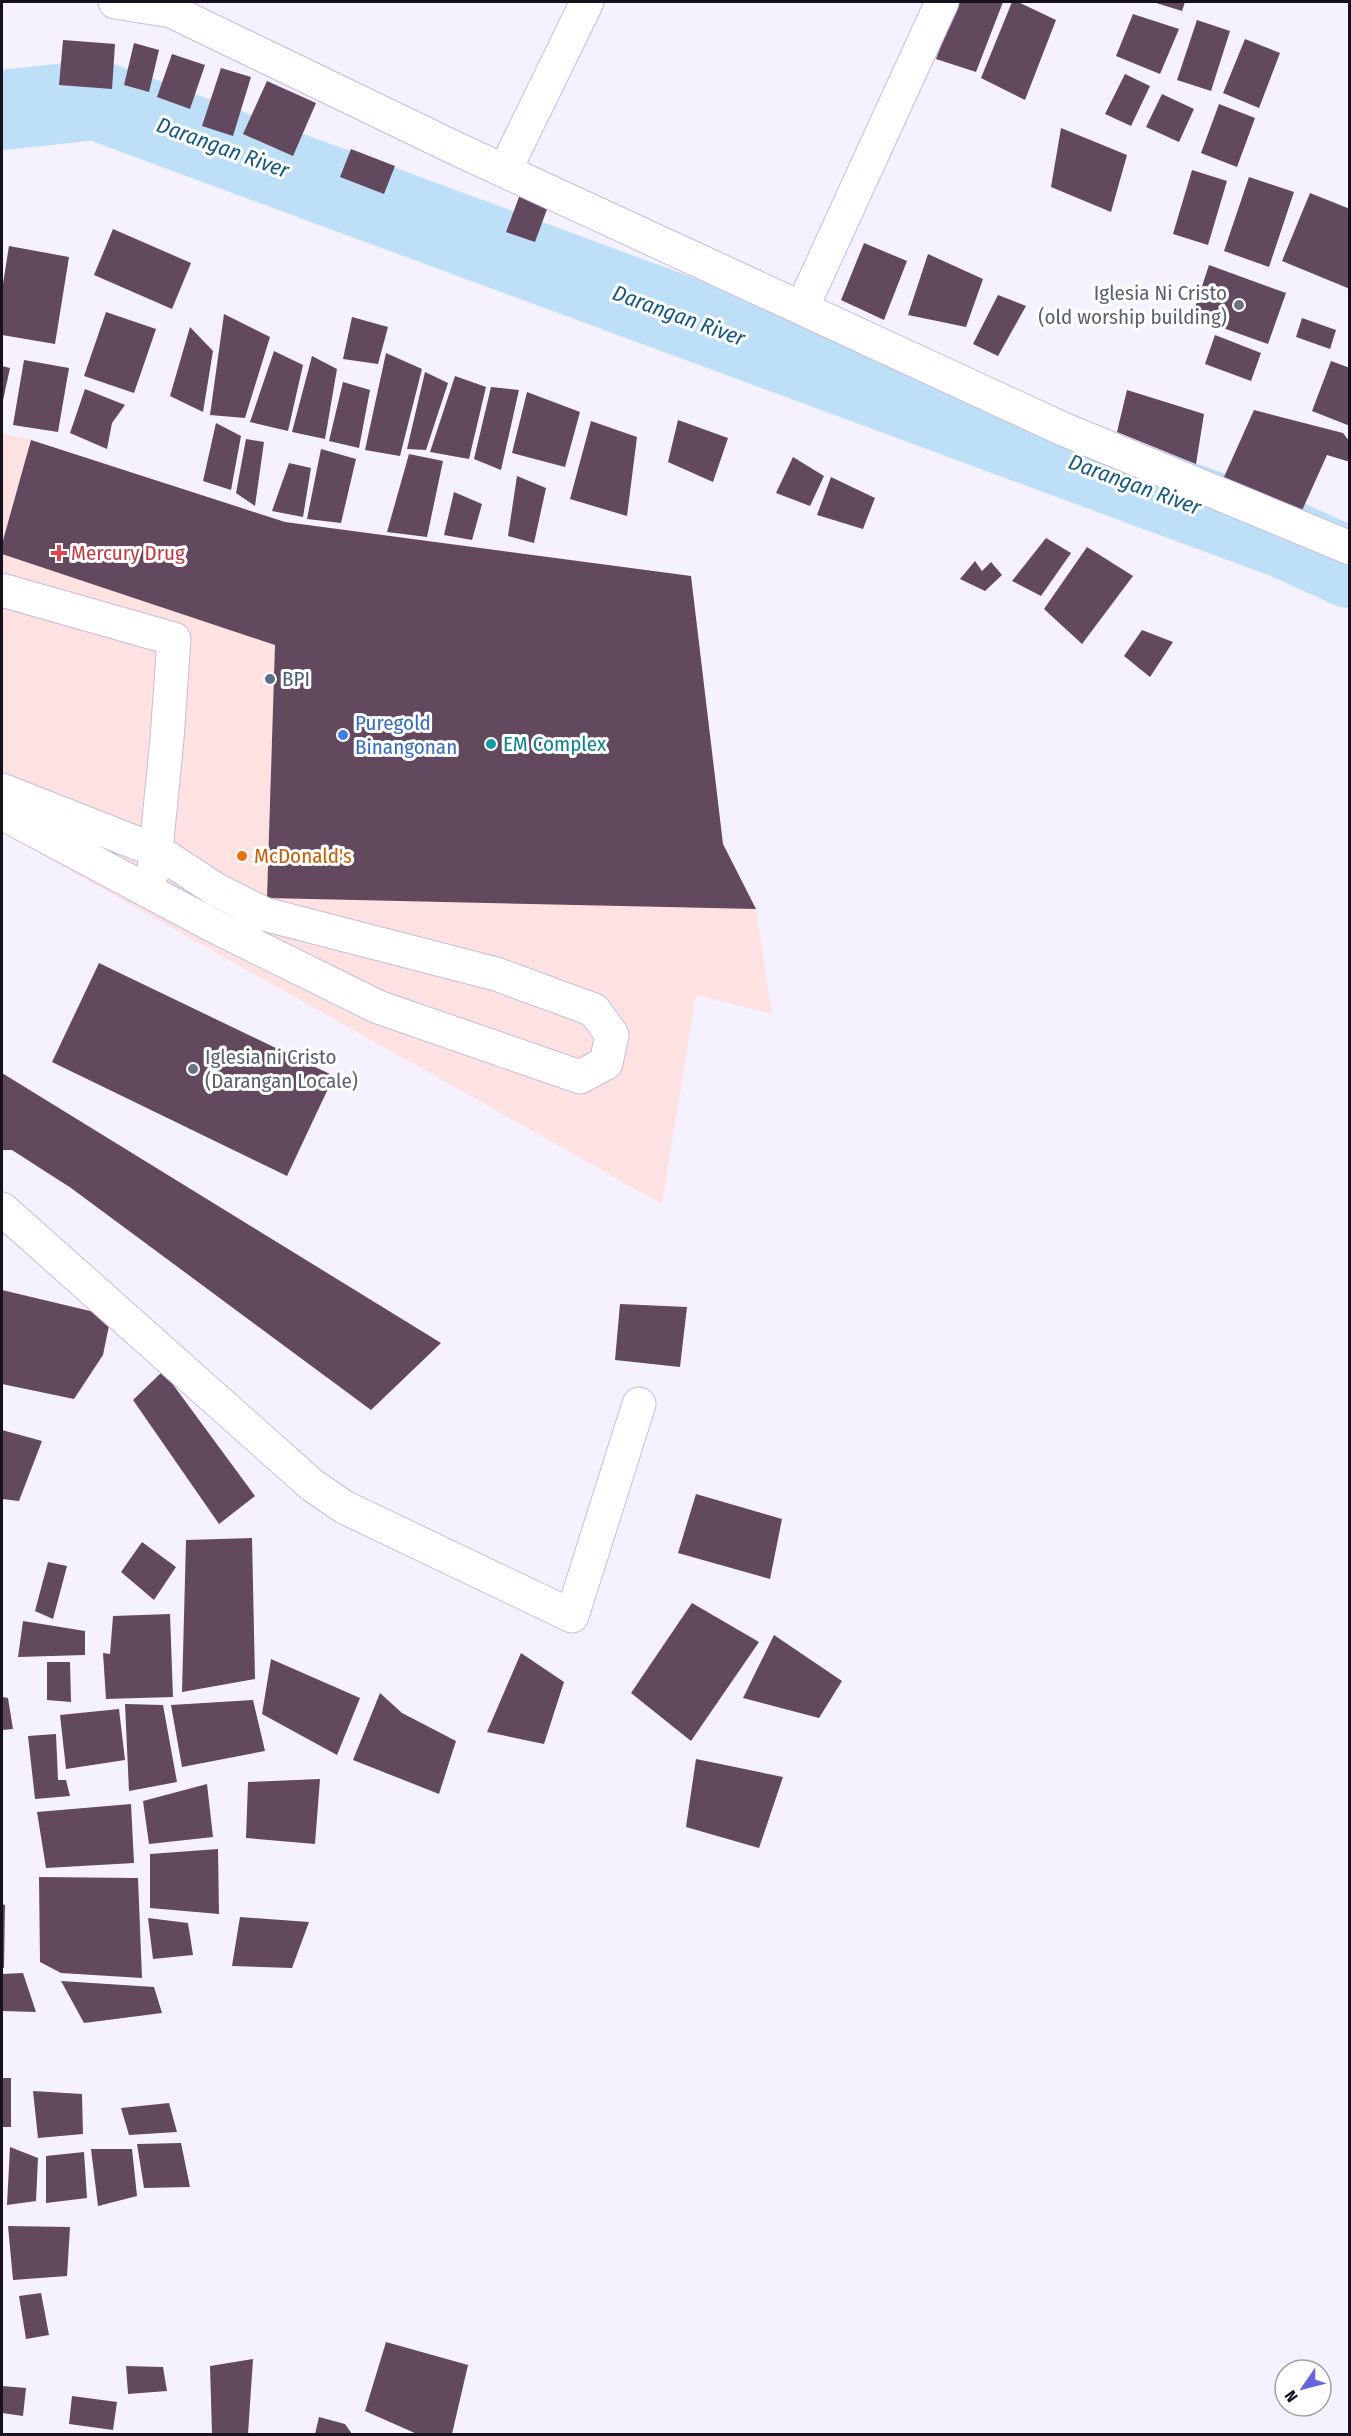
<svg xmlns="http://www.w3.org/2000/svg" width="1351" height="2436" font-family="'Fira Sans Condensed',sans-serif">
	<rect width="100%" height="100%" fill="#f6f1ff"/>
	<!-- commercial -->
	<path fill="#fde2e1" d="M2,433L31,440L285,522L691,576L723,844L756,909L772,1014L696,995L662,1204L2,832Z"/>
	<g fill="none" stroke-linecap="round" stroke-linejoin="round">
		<!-- river -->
		<path stroke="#bedff8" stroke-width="80" d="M2,110L96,100L1286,539L1350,568"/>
	</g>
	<!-- building -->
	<path fill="#63495e" d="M957,2H1003L976,72L936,59Z
		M1012,2H1018L1056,20L1025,100L981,78Z
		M1153,2H1185L1182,11Z
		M1133,14L1179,29L1160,74L1116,56Z
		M1197,20L1230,31L1211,91L1177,80Z
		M1245,39L1280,53L1259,108L1223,93Z
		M63,40L115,44L112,89L59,85Z
		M134,43L159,50L149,92L124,85Z
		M172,54L205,65L190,109L157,97Z
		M221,68L251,77L233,136L202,126Z
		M1125,74L1150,86L1131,126L1105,114Z
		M267,81L316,103L293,156L243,134Z
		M1162,94L1194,109L1179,142L1146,127Z
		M1219,104L1255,118L1237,167L1201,153Z
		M1061,128L1127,155L1111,212L1051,187Z
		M351,149L395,166L384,194L340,177Z
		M1192,170L1227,181L1208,245L1173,234Z
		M1249,177L1294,192L1269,267L1224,251Z
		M522,189L550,201L535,242L506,232Z
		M1310,193L1350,209V289L1282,261Z
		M113,229L191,263L172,309L94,275Z
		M864,243L907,261L884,320L841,300Z
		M9,246L69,257L55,344L2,335V290Z
		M928,254L983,279L966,327L908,315Z
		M1209,265L1286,293L1268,344L1192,317Z
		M998,295L1026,306L998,356L973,344Z
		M106,312L156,329L134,393L84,376Z
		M224,314L270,337L245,418L210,415Z
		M352,317L388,327L378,364L343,359Z
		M1302,318L1336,330L1330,349L1296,337Z
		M190,327L213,351L203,412L170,396Z
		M1215,335L1261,353L1251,381L1205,364Z
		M274,351L303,365L288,431L250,422Z
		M386,353L422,369L400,456L365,450Z
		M312,356L337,369L325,439L292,432Z
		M24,360L69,368L58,432L13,425Z
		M1331,361L1350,368V426L1312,411Z
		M2,366L10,368L2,405Z
		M425,372L448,383L426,450L407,449Z
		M455,376L486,387L469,459L430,452Z
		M343,382L370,390L359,448L329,441Z
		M491,387L519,390L501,470L474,459Z
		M85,389L125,405L112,423L107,449L70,433Z
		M1127,390L1204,414L1196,464L1117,432Z
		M527,392L580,412L565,467L512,453Z
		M1254,410L1343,433L1350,442V462L1327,455L1300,515L1220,486Z
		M678,420L728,438L713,482L668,462Z
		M591,421L637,437L627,516L570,499Z
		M216,423L241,436L231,490L203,481Z
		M246,439L264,442L255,506L236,493Z
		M31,440L285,522L691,576L723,844L756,909L267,898L275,645L2,554V544Z
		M321,449L356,459L341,523L307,519Z
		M409,454L443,461L427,537L387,532Z
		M793,457L824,476L810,506L776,493Z
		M289,463L311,468L303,517L272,511Z
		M517,476L546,488L534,543L508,536Z
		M831,477L875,498L863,529L817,515Z
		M454,492L482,504L472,540L444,535Z
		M1046,538L1071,553L1041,596L1012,581Z
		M1087,547L1133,576L1082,644L1044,609Z
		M975,561L982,571L991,562L1002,575L985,591L960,579Z
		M1142,630L1173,642L1150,677L1124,656Z
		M99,963L334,1076L287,1176L52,1062Z
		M2,1073L441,1343L371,1410L71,1188L12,1150H2Z
		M2,1290L111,1316L103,1355L74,1399L2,1384Z
		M620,1304L687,1307L680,1367L615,1360Z
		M163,1371L255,1496L219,1524L133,1400Z
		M2,1430L42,1441L19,1501L2,1499Z
		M696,1494L782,1519L770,1579L678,1553Z
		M252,1538L255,1679L182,1692L186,1540Z
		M142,1542L176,1567L154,1600L121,1572Z
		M48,1562L67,1566L53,1619L35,1611Z
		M692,1603L759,1642L691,1741L631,1693Z
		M170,1614L173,1697L106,1699L103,1653L110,1654L113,1616Z
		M23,1621L85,1631V1655L18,1657Z
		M774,1635L842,1681L819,1718L743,1698Z
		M521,1653L564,1682L544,1744L487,1732Z
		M271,1659L360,1698L337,1755L262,1714Z
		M47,1662H70L71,1702L47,1700Z
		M380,1693L402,1713L456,1741L439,1794L353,1760Z
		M2,1697L8,1698L13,1729L2,1730Z
		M253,1700L265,1751L182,1767L171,1705Z
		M125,1704L163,1705L177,1782L129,1791Z
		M119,1709L125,1760L66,1769L60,1715Z
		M56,1734L58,1780H66L70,1796L35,1799L28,1736Z
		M696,1759L783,1777L759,1848L686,1827Z
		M320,1779L315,1844L246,1838L248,1782Z
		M207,1784L213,1837L149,1844L143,1801Z
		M131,1804L134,1863L46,1868L37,1812Z
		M218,1849L219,1914L150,1908V1854Z
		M39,1877L138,1878L142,1978L61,1973L40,1962Z
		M2,1904L5,1905L4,1968H2Z
		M240,1917L309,1922L292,1968L232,1966Z
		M148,1918L188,1923L193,1955L153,1959Z
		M23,1973L36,2012L2,2011V1974Z
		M61,1981L154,1987L162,2013L84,2023Z
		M2,2078H11V2127H2Z
		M33,2091L82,2094L83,2134L38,2138Z
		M169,2103L177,2132L129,2135L121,2108Z
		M181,2143L190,2187L144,2188L137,2144Z
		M10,2147L38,2158L36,2201L7,2205Z
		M91,2149H132L137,2196L98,2206Z
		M84,2152L87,2198L46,2203V2156Z
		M8,2226L70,2227L67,2276L13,2280Z
		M41,2293L49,2335L26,2339L19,2296Z
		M386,2342L468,2365L452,2434H417L365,2411Z
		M253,2359L248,2434H212L210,2366Z
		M126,2366L163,2367L167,2391L128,2394Z
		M2,2386L26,2388L23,2416L2,2413Z
		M72,2396L117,2402L113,2430L69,2424Z
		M319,2417L345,2424L352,2434H315Z"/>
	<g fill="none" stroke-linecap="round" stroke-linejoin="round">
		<defs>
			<path id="minor" d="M115,2L171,11L457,149L1063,429L1350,548
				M505,170L587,2
				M802,308L942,2
				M2,590L174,639L167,739L154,870
				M2,790L157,851L215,889L264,914L496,974L594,1010L612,1035L606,1063L580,1077L378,1007L212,925L2,813
				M2,1209L312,1485L344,1507L572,1616L639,1404"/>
		</defs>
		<!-- minor casing -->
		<use href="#minor" stroke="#c7bcdd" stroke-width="35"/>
		<!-- minor -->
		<use href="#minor" stroke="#fff" stroke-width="33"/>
	</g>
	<!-- markers -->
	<g fill="#6b7280" stroke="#fff" stroke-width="2">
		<circle cx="1239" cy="305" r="6"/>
		<circle cx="193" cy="1069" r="6"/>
	</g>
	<path fill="#e0444e" stroke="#fff" stroke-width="2" d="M56 544h6v6h6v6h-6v6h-6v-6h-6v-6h6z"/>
	<circle fill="#5c6f8a" stroke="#fff" stroke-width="2" cx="270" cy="679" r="6"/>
	<circle fill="#3f7fe0" stroke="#fff" stroke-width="2" cx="343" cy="735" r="6"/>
	<circle fill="#0f9aa8" stroke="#fff" stroke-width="2" cx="491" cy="744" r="6"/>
	<circle fill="#e8710a" stroke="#fff" stroke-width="2" cx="242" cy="856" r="6"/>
	<g text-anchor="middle" stroke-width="6" stroke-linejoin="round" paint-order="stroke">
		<!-- worship labels -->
		<g font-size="21" fill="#5b616d" stroke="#fff" text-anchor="end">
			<text x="1227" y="300">Iglesia Ni Cristo<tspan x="1227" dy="24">(old worship building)</tspan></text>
			<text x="205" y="1064" text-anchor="start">Iglesia ni Cristo<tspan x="205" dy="24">(Darangan Locale)</tspan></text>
		</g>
		<!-- health labels -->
		<g font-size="21" fill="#be3a42" stroke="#fff" text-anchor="start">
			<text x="71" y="560">Mercury Drug</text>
		</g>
		<!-- service labels -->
		<g font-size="21" fill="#4e5e75" stroke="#fff" text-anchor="start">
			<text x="282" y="686">BPI</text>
		</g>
		<!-- shop labels -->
		<g font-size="21" fill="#366cbe" stroke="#fff" text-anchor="start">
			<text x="355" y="730">Puregold<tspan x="355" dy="24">Binangonan</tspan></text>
		</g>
		<!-- culture labels -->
		<g font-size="21" fill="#0d838f" stroke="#fff" text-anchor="start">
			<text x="503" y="751">EM Complex</text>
		</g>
		<!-- food labels -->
		<g font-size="21" fill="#c56008" stroke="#fff" text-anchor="start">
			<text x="254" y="863">McDonald's</text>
		</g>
		<!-- water labels -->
		<g font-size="22" font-style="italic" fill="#155981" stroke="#fff">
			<text transform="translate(223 147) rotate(20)" y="8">Darangan River</text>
			<text transform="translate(679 315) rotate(20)" y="8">Darangan River</text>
			<text transform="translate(1135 484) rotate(20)" y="8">Darangan River</text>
		</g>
	</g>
	<!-- border -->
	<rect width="1351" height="2436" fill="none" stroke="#16111d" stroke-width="6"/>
	<!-- north arrow -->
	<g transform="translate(1303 2388) rotate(235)"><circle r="28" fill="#ffffff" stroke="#a2a0a5" stroke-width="1.5"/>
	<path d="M0-4.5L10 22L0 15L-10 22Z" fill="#6766df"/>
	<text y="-9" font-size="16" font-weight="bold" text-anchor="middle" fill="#16111d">N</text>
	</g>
</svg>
